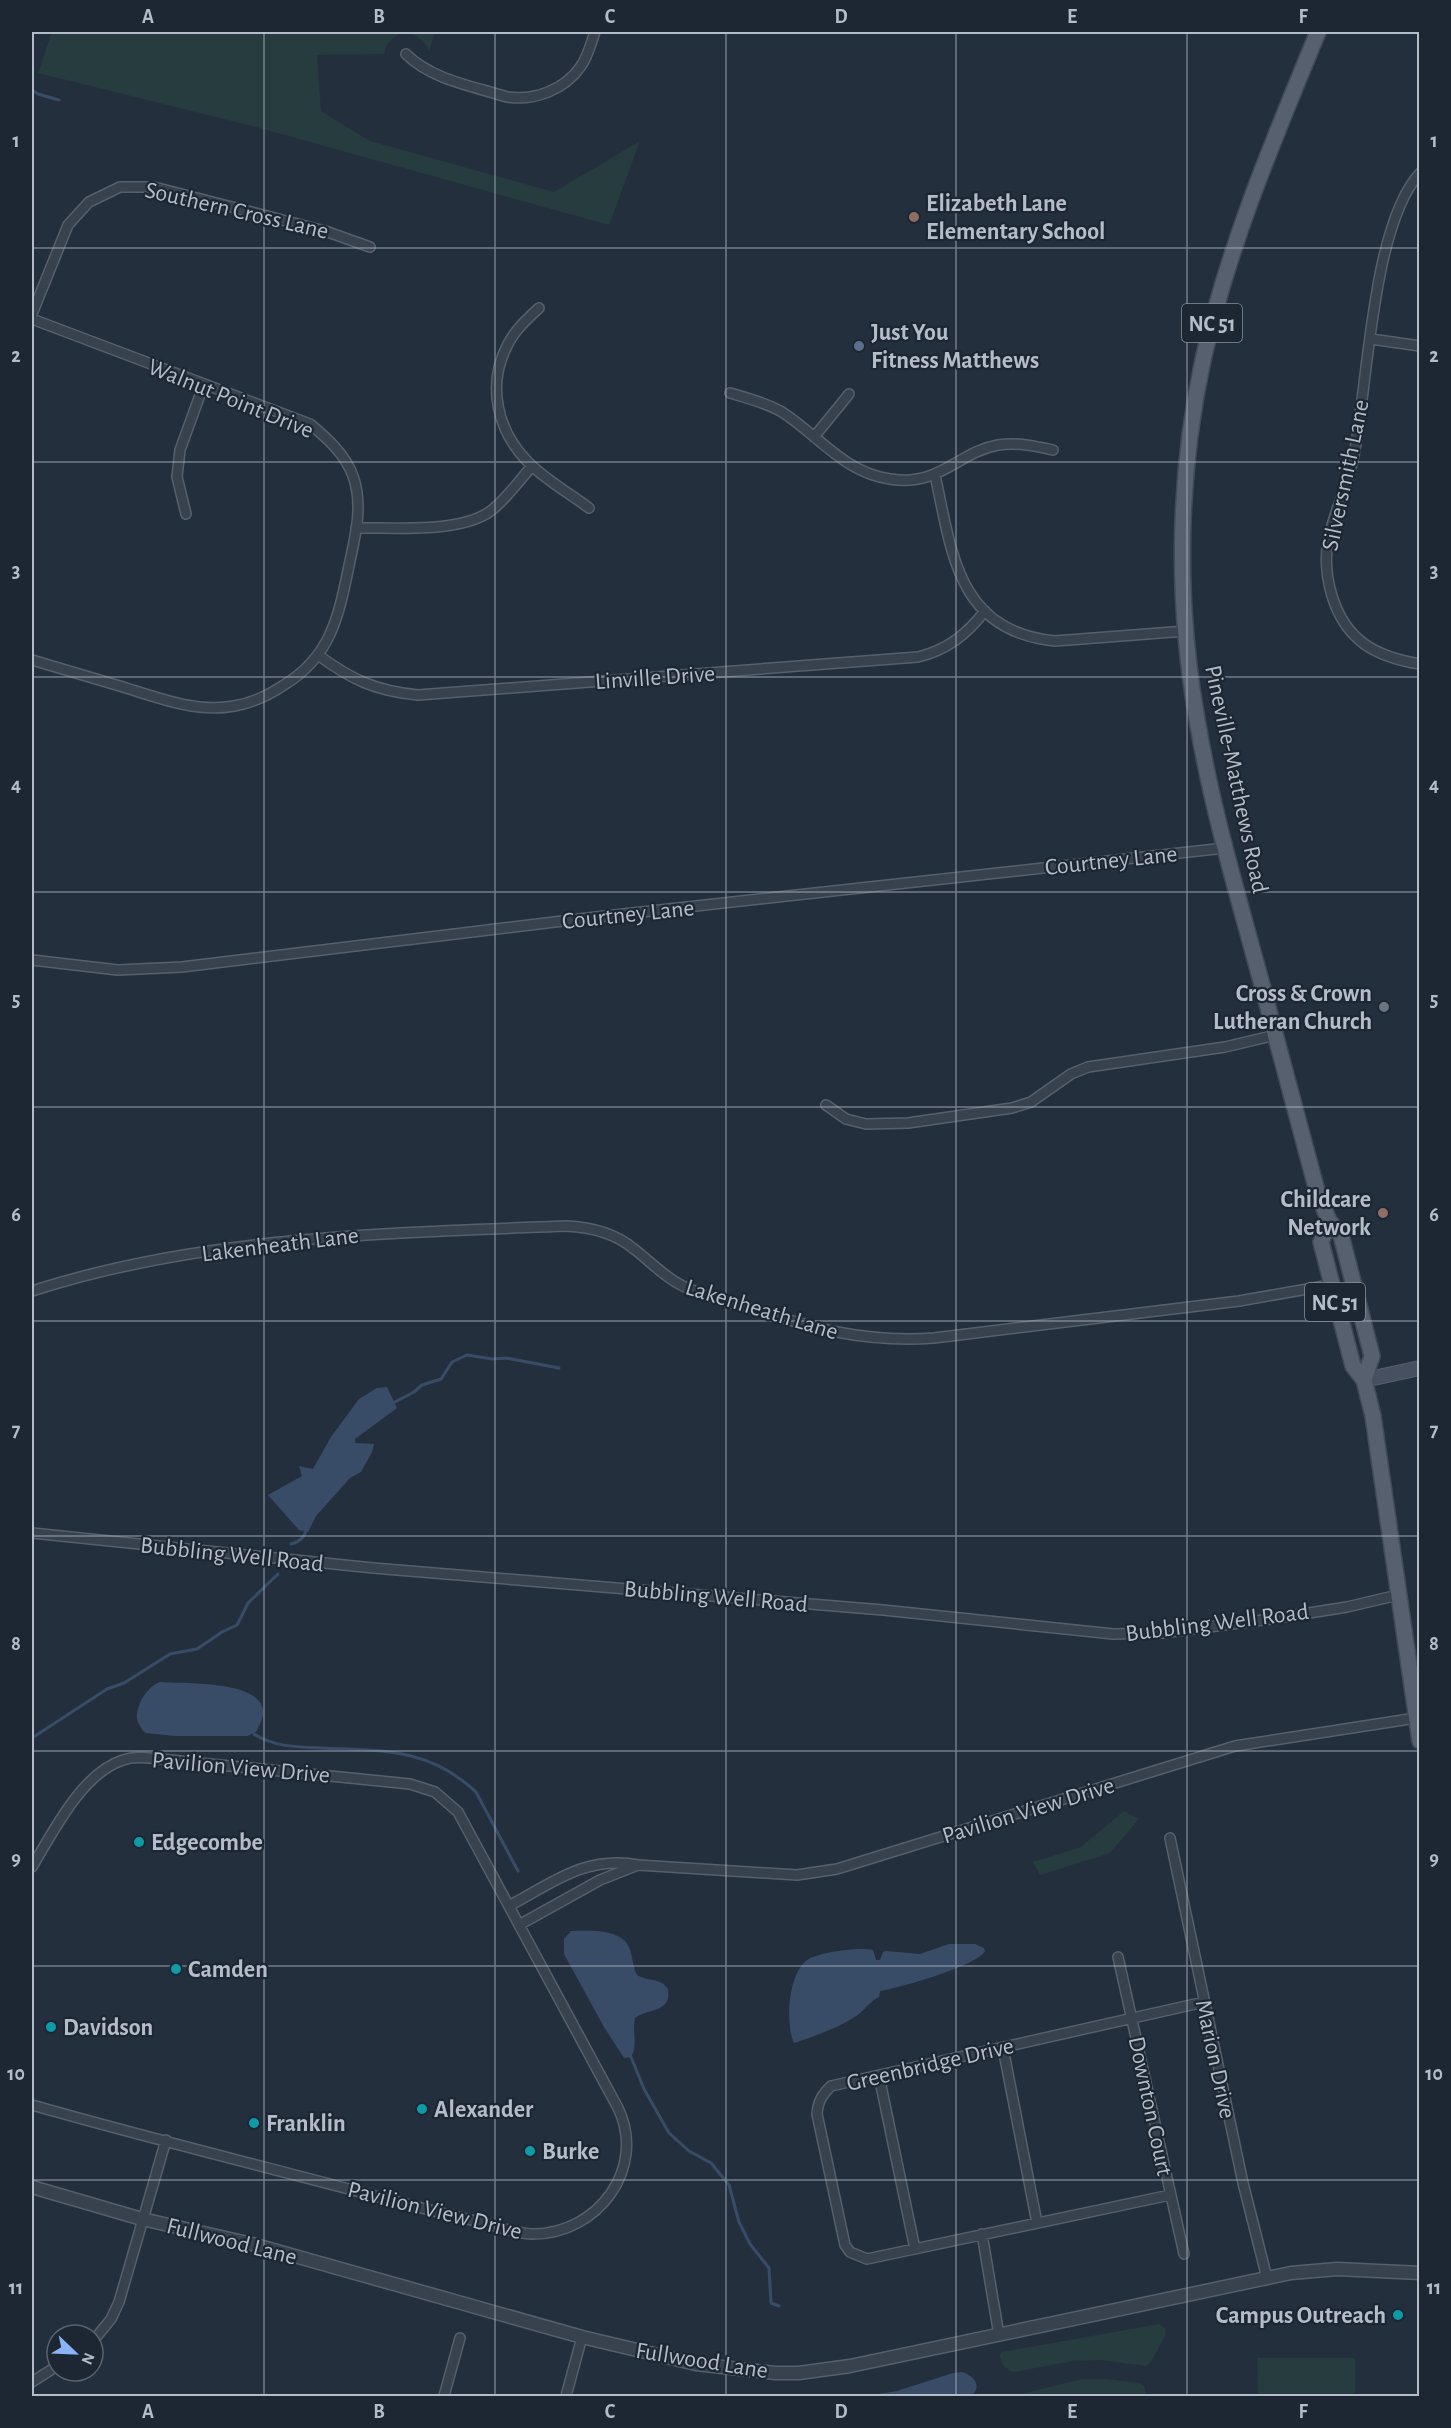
<svg xmlns="http://www.w3.org/2000/svg" width="1451" height="2428" font-family="'Alegreya Sans',sans-serif">
	<rect width="100%" height="100%" fill="#242f3e"/>
	<!-- green -->
	<path fill="#263c3f" d="M52,32H117L125,34L127,32H435L429,51C423,36 403,26 390,41C387,43 385,51 384,54L317,55L321,111L370,141L554,192L640,141L609,225L256,127L38,73Z
		M1124,1811L1139,1819L1110,1853L1040,1875L1033,1862L1081,1847Z
		M1159,2324L1165,2328L1166,2334L1151,2362L1146,2366L1100,2360L1073,2361L1014,2372C1005,2369 1000,2364 1000,2354L1002,2352Z
		M1257,2358H1355V2396H1258Z
		M1082,2379H1107L1140,2383L1144,2386L1146,2396H1021L1025,2393Z"/>
	<!-- water -->
	<path fill="#394c67" d="M387,1387L397,1408L355,1439V1443L374,1444L372,1452L361,1472L350,1478L316,1516L308,1532L299,1530L268,1495L302,1476L299,1466L313,1469L331,1437L359,1399L377,1388Z
		M160,1682C184,1684 259,1680 263,1710C264,1717 259,1726 256,1732L247,1736H175L146,1733L143,1731C141,1727 137,1722 137,1718C136,1704 148,1686 160,1682Z
		M571,1931C588,1931 620,1928 629,1947C633,1956 632,1966 637,1975C648,1982 660,1977 668,1989C672,2013 648,2008 635,2018C632,2031 638,2047 631,2057L624,2058L604,2027L564,1954V1939Z
		M949,1944H975L984,1948L985,1951C977,1966 899,1988 880,1991L879,1997C871,2001 867,2007 860,2013C842,2027 815,2036 794,2043C785,2024 788,1970 809,1959C822,1952 859,1947 873,1950L876,1960H880L883,1952L886,1951L920,1954Z
		M962,2372C974,2376 983,2386 971,2396H866L897,2391L953,2373Z"/>
	<g fill="none" stroke-linecap="round" stroke-linejoin="round">
		<!-- stream -->
		<path stroke="#394c67" stroke-width="3" d="M32,90L38,94L59,100
			M391,1404L414,1392L422,1385L441,1379L452,1362L467,1355L492,1359L506,1358L559,1368
			M291,1544C299,1542 305,1538 306,1529
			M254,1734C274,1747 297,1747 321,1748C382,1751 428,1747 476,1792L518,1871
			M32,1738L107,1689L124,1683L170,1654L197,1649L222,1632L237,1625L248,1603L278,1574
			M631,2057L644,2089L669,2133L689,2151L711,2163L729,2185L739,2222L750,2244L769,2268L771,2303L779,2306"/>
		<defs>
			<path id="minor" d="M406,54C432,80 473,86 507,97C534,101 565,90 581,66C588,56 591,43 595,32
				M1420,173C1372,225 1368,383 1354,455C1344,508 1314,536 1332,596C1346,641 1376,657 1420,664
				M539,308C527,319 514,331 507,346C487,385 497,430 527,461C544,479 569,493 589,508
				M32,314L68,225L89,202L120,187H154L325,231L370,247
				M32,319L310,424C327,438 345,454 353,476C363,504 356,533 350,561C339,613 333,655 284,685C269,695 252,703 234,706C197,713 158,698 123,687C93,678 62,669 32,660
				M1371,339L1420,346
				M730,393C747,398 767,403 782,412C819,436 845,473 890,479C940,487 958,452 998,445C1017,442 1035,446 1053,450
				M814,437L849,394
				M935,475C952,553 957,631 1055,641L1186,631
				M186,514L177,477L180,450L204,384
				M356,528C394,527 461,534 492,510C507,498 519,481 532,466
				M318,655C352,680 376,691 418,695L918,657C947,650 966,635 985,611
				M32,960L118,970L182,967L596,917L1225,848
				M826,1105L846,1119L866,1124L908,1123L1012,1108L1031,1102L1071,1074L1088,1067L1225,1047L1276,1035
				M32,1291C202,1236 389,1233 566,1226C590,1227 615,1233 634,1249C650,1261 663,1276 681,1285C701,1295 724,1301 746,1307C813,1328 863,1343 934,1338L1239,1301L1330,1285
				M32,1533L373,1568L883,1610L1113,1634L1162,1633L1271,1619L1347,1607L1398,1595
				M1170,1838L1243,2183L1267,2278
				M638,1865L797,1875L837,1869L1235,1746L1416,1718
				M32,1867C53,1832 82,1773 123,1760C135,1756 147,1758 160,1759L410,1784L435,1792L458,1812L618,2108C647,2168 598,2234 533,2234C517,2234 500,2227 484,2223C450,2215 416,2207 383,2198C266,2167 148,2138 32,2105
				M509,1906C552,1883 586,1855 638,1865L600,1880L519,1925
				M1118,1957L1184,2254
				M1003,2048L1037,2223
				M879,2076L915,2249
				M1170,2195L867,2259L850,2252L845,2245L817,2114C818,2101 822,2095 831,2086L1204,2002
				M982,2234L999,2335
				M93,2341L111,2319L119,2302L166,2140
				M32,2382L57,2366
				M444,2396L460,2338
				M566,2396L582,2337"/>
			<path id="tertiary" d="M32,2187L142,2219L252,2244L582,2337L696,2364L775,2373H799L850,2366L1291,2273L1337,2269L1420,2273"/>
			<path id="secondary" d="M1364,1380L1420,1368"/>
			<path id="primary" d="M1318,32C1274,139 1228,246 1203,360C1177,479 1176,606 1198,725C1212,808 1236,889 1258,970C1278,1043 1297,1117 1317,1191L1329,1221L1341,1235L1372,1356L1364,1380
				M1329,1221L1321,1242L1353,1366L1364,1380L1373,1416L1420,1741"/>
		</defs>
		<!-- minor casing -->
		<use href="#minor" stroke="#565f6c" stroke-width="12"/>
		<!-- tertiary casing -->
		<use href="#tertiary" stroke="#565f6c" stroke-width="15"/>
		<!-- secondary casing -->
		<use href="#secondary" stroke="#565f6c" stroke-width="16"/>
		<!-- primary casing -->
		<use href="#primary" stroke="#414a57" stroke-width="18"/>
		<!-- minor -->
		<use href="#minor" stroke="#38414e" stroke-width="9"/>
		<!-- tertiary -->
		<use href="#tertiary" stroke="#38414e" stroke-width="12"/>
		<!-- secondary -->
		<use href="#secondary" stroke="#465061" stroke-width="14"/>
		<!-- primary -->
		<use href="#primary" stroke="#56606e" stroke-width="15"/>
	</g>
	<!-- grid -->
	<path fill="none" stroke="#b4bcc9" stroke-width="1.5" stroke-opacity="0.55" d="M264,32V2396M495,32V2396M726,32V2396M956,32V2396M1187,32V2396M32,248H1420M32,462H1420M32,677H1420M32,892H1420M32,1107H1420M32,1321H1420M32,1536H1420M32,1751H1420M32,1966H1420M32,2180H1420"/>
	<!-- markers -->
	<g fill="#8d6e63" stroke="#1d2633" stroke-width="2">
		<circle cx="914" cy="217" r="6"/>
		<circle cx="1383" cy="1213" r="6"/>
	</g>
	<circle fill="#5c6f8a" stroke="#1d2633" stroke-width="2" cx="859" cy="346" r="6"/>
	<circle fill="#6b7280" stroke="#1d2633" stroke-width="2" cx="1384" cy="1007" r="6"/>
	<g fill="#0f9aa8" stroke="#1d2633" stroke-width="2">
		<circle cx="139" cy="1842" r="6"/>
		<circle cx="176" cy="1969" r="6"/>
		<circle cx="51" cy="2027" r="6"/>
		<circle cx="422" cy="2109" r="6"/>
		<circle cx="254" cy="2123" r="6"/>
		<circle cx="530" cy="2151" r="6"/>
		<circle cx="1398" cy="2315" r="6"/>
	</g>
	<g text-anchor="middle" stroke-width="4.5" stroke-linejoin="round" paint-order="stroke">
		<!-- shield labels -->
		<g fill="#1d2633" stroke="#878f9c" stroke-width="1.5">
			<rect x="1182" y="304" width="60" height="38" rx="4.5"/>
			<rect x="1305" y="1283" width="60" height="38" rx="4.5"/>
		</g>
		<g font-size="22" font-weight="bold" fill="#b4bcc9">
			<text x="1212" y="331">NC 51</text>
			<text x="1335" y="1310">NC 51</text>
		</g>
		<!-- poi labels -->
		<g font-size="24" font-weight="bold" fill="#b4bcc9" stroke="#1d2633" text-anchor="start">
			<text x="926" y="211">Elizabeth Lane<tspan x="926" dy="28">Elementary School</tspan></text>
			<text x="871" y="340">Just You<tspan x="871" dy="28">Fitness Matthews</tspan></text>
			<text x="1372" y="1001" text-anchor="end">Cross &amp; Crown<tspan x="1372" dy="28">Lutheran Church</tspan></text>
			<text x="1371" y="1207" text-anchor="end">Childcare<tspan x="1371" dy="28">Network</tspan></text>
			<text x="151" y="1850">Edgecombe</text>
			<text x="188" y="1977">Camden</text>
			<text x="63" y="2035">Davidson</text>
			<text x="434" y="2117">Alexander</text>
			<text x="266" y="2131">Franklin</text>
			<text x="542" y="2159">Burke</text>
			<text x="1386" y="2323" text-anchor="end">Campus Outreach</text>
		</g>
		<!-- street labels -->
		<g font-size="24" fill="#b4bcc9" stroke="#1d2633">
			<text transform="translate(237 210) rotate(13)" y="8">Southern Cross Lane</text>
			<text transform="translate(231 398) rotate(22)" y="8">Walnut Point Drive</text>
			<text transform="translate(1345 475) rotate(-78)" y="8">Silversmith Lane</text>
			<text transform="translate(655 677) rotate(-4)" y="8">Linville Drive</text>
			<text transform="translate(1237 779) rotate(78)" y="8">Pineville-Matthews Road</text>
			<text transform="translate(1111 860) rotate(-6)" y="8">Courtney Lane</text>
			<text transform="translate(628 914) rotate(-6)" y="8">Courtney Lane</text>
			<text transform="translate(280 1244) rotate(-7)" y="8">Lakenheath Lane</text>
			<text transform="translate(762 1309) rotate(17)" y="8">Lakenheath Lane</text>
			<text transform="translate(232 1554) rotate(6)" y="8">Bubbling Well Road</text>
			<text transform="translate(716 1596) rotate(5)" y="8">Bubbling Well Road</text>
			<text transform="translate(1217 1622) rotate(-7)" y="8">Bubbling Well Road</text>
			<text transform="translate(241 1767) rotate(5)" y="8">Pavilion View Drive</text>
			<text transform="translate(1028 1810) rotate(-17)" y="8">Pavilion View Drive</text>
			<text transform="translate(1216 2059) rotate(78)" y="8">Marion Drive</text>
			<text transform="translate(930 2064) rotate(-13)" y="8">Greenbridge Drive</text>
			<text transform="translate(1151 2106) rotate(78)" y="8">Downton Court</text>
			<text transform="translate(435 2210) rotate(14)" y="8">Pavilion View Drive</text>
			<text transform="translate(232 2241) rotate(14)" y="8">Fullwood Lane</text>
			<text transform="translate(702 2360) rotate(9)" y="8">Fullwood Lane</text>
		</g>
	</g>
	<!-- border -->
	<rect width="1451" height="2428" fill="none" stroke="#1d2633" stroke-width="66"/>
	<!-- north arrow -->
	<g transform="translate(75 2353) rotate(113)"><circle r="28" fill="#1d2633" stroke="#59626f" stroke-width="1.5"/>
	<path d="M0-4.5L10 22L0 15L-10 22Z" fill="#8ab4f8"/>
	<text y="-9" font-size="16" font-weight="bold" text-anchor="middle" fill="#b4bcc9">N</text>
	</g>
	<rect x="33" y="33" width="1385" height="2362" fill="none" stroke="#b4bcc9" stroke-width="2"/>
	<g font-size="20" text-anchor="middle" font-weight="bold" fill="#b4bcc9">
		<text x="148" y="23">A</text>
		<text x="379" y="23">B</text>
		<text x="610" y="23">C</text>
		<text x="841" y="23">D</text>
		<text x="1072" y="23">E</text>
		<text x="1303" y="23">F</text>
		<text x="16" y="147">1</text>
		<text x="1434" y="147">1</text>
		<text x="16" y="362">2</text>
		<text x="1434" y="362">2</text>
		<text x="16" y="577">3</text>
		<text x="1434" y="577">3</text>
		<text x="16" y="791">4</text>
		<text x="1434" y="791">4</text>
		<text x="16" y="1006">5</text>
		<text x="1434" y="1006">5</text>
		<text x="16" y="1221">6</text>
		<text x="1434" y="1221">6</text>
		<text x="16" y="1436">7</text>
		<text x="1434" y="1436">7</text>
		<text x="16" y="1650">8</text>
		<text x="1434" y="1650">8</text>
		<text x="16" y="1865">9</text>
		<text x="1434" y="1865">9</text>
		<text x="16" y="2080">10</text>
		<text x="1434" y="2080">10</text>
		<text x="16" y="2294">11</text>
		<text x="1434" y="2294">11</text>
		<text x="148" y="2418">A</text>
		<text x="379" y="2418">B</text>
		<text x="610" y="2418">C</text>
		<text x="841" y="2418">D</text>
		<text x="1072" y="2418">E</text>
		<text x="1303" y="2418">F</text>
	</g>
</svg>
